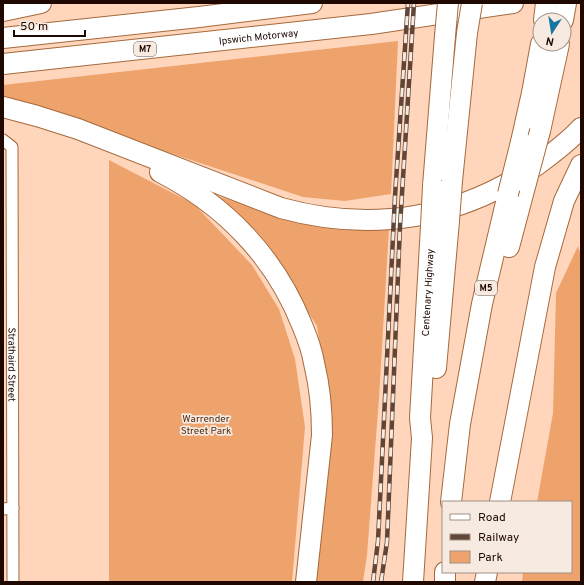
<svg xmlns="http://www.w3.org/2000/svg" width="584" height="585" font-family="Overpass,sans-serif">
	<rect width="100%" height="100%" fill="#ffd6bb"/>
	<!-- green -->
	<path fill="#eea36d" d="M398,41L391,194L345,201L303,197L3,98V85Z
		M109,160L194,204L252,265L279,309L295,359L305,427L292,582H109Z
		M214,195L282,216L389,228L379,398L367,555L363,582H316L327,393L317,326L279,268Z
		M578,246L581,256V582H522L523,572H571V502H537L553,413L556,293Z"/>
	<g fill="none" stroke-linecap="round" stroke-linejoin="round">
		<defs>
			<g id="minor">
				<path id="s1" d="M3,140L12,147L13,582"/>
				<path d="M3,509L13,508"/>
			</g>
			<g id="motorway">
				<path d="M3,11L41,3"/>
				<path d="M544,20L546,3"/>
				<path d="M563,20L566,3"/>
				<path d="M3,38L199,17L312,3"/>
				<path id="s2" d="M3,64L371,24L513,3"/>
				<path d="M3,107L37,116L78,129L281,208C372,233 460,219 537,165C552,154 568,142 581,128"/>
				<path d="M540,131L559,44"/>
				<path d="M521,142L532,93L541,44"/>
				<path d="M160,172C225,205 275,257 302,325C307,337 312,350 314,363C320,387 322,411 322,435L306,582"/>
				<path d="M452,181L467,33"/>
				<path d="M433,186L445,36"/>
				<path d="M509,247L526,183"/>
				<path d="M436,368L449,221"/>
				<path d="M451,502L460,424L482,304L508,194"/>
				<path d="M500,502L545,267L564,201L581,165"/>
				<path id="s3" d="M413,582L422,438L420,418L431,226"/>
				<path d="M445,582V572"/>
				<path d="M485,582L487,572"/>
			</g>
		</defs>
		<!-- minor casing -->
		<use href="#minor" stroke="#a5693c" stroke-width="13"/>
		<!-- motorway casing -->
		<use href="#motorway" stroke="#a5693c" stroke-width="22"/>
		<!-- minor -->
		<use href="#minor" stroke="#fff" stroke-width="11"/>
		<!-- motorway -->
		<use href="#motorway" stroke="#fff" stroke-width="20"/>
		<defs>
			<path id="rail" d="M373,582L378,541L395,196L408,3
				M381,582L387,542L400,226L414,3"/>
		</defs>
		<!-- rail casing -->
		<use href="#rail" stroke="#614537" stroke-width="4.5"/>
		<!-- rail -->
		<use href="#rail" stroke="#f7eae0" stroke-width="3" stroke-dasharray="9" stroke-linecap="butt"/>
		<defs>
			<path id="motorway-bridge" d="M467,33L472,3
				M445,36L448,3
				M526,183L540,131
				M508,194L521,142
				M449,221L452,181
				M431,226L433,186"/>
		</defs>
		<!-- motorway-bridge casing -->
		<use href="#motorway-bridge" stroke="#a5693c" stroke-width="22" stroke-linecap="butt"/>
		<!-- motorway-bridge -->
		<use href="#motorway-bridge" stroke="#fff" stroke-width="20"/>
	</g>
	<g text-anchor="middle" stroke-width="3.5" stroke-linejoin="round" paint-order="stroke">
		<!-- shield labels -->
		<g fill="#f7eae0" stroke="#604c43" stroke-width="1">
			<rect x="134" y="42" width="22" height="14" rx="3"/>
			<rect x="475" y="281" width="22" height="14" rx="3"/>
		</g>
		<g font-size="9" font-weight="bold" fill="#1f0800">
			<text x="145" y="52">M7</text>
			<text x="486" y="291">M5</text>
		</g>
		<!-- street labels -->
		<g font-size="10" fill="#1f0800" stroke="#f7eae0">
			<text dy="4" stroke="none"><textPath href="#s2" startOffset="257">Ipswich Motorway</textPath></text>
			<text dy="4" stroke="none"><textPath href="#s3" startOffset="290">Centenary Highway</textPath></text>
			<text dy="4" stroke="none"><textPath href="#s1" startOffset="229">Strathaird Street</textPath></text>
		</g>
		<!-- park labels -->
		<g font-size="10" fill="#4c2a0f" stroke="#f7eae0">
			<text x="206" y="422">Warrender<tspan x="206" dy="12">Street Park</tspan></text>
		</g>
	</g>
	<!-- border -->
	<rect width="584" height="585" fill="none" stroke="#1f0800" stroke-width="8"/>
	<!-- legend -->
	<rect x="442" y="501" width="130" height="72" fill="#f7eae0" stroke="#a19086"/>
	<rect x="450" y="514" width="20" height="6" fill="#ffffff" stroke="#a19086"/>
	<text x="478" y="521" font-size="12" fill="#1f0800">Road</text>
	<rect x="450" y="534" width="20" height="6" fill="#614537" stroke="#a19086"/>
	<text x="478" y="541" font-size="12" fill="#1f0800">Railway</text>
	<rect x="450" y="551" width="20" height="12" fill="#eea36d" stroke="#a19086"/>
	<text x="478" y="561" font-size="12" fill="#1f0800">Park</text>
	<!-- north arrow -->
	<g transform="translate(552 32) rotate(192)"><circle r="19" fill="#f7eae0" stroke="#a19086"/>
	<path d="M0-3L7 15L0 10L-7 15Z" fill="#1575a2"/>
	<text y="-6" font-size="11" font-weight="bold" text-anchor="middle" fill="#1f0800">N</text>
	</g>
	<!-- scale -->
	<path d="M14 30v6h71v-6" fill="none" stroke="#1f0800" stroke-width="2"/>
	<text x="20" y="30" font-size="12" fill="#1f0800" stroke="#f7eae0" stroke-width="3" paint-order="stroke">50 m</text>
</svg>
